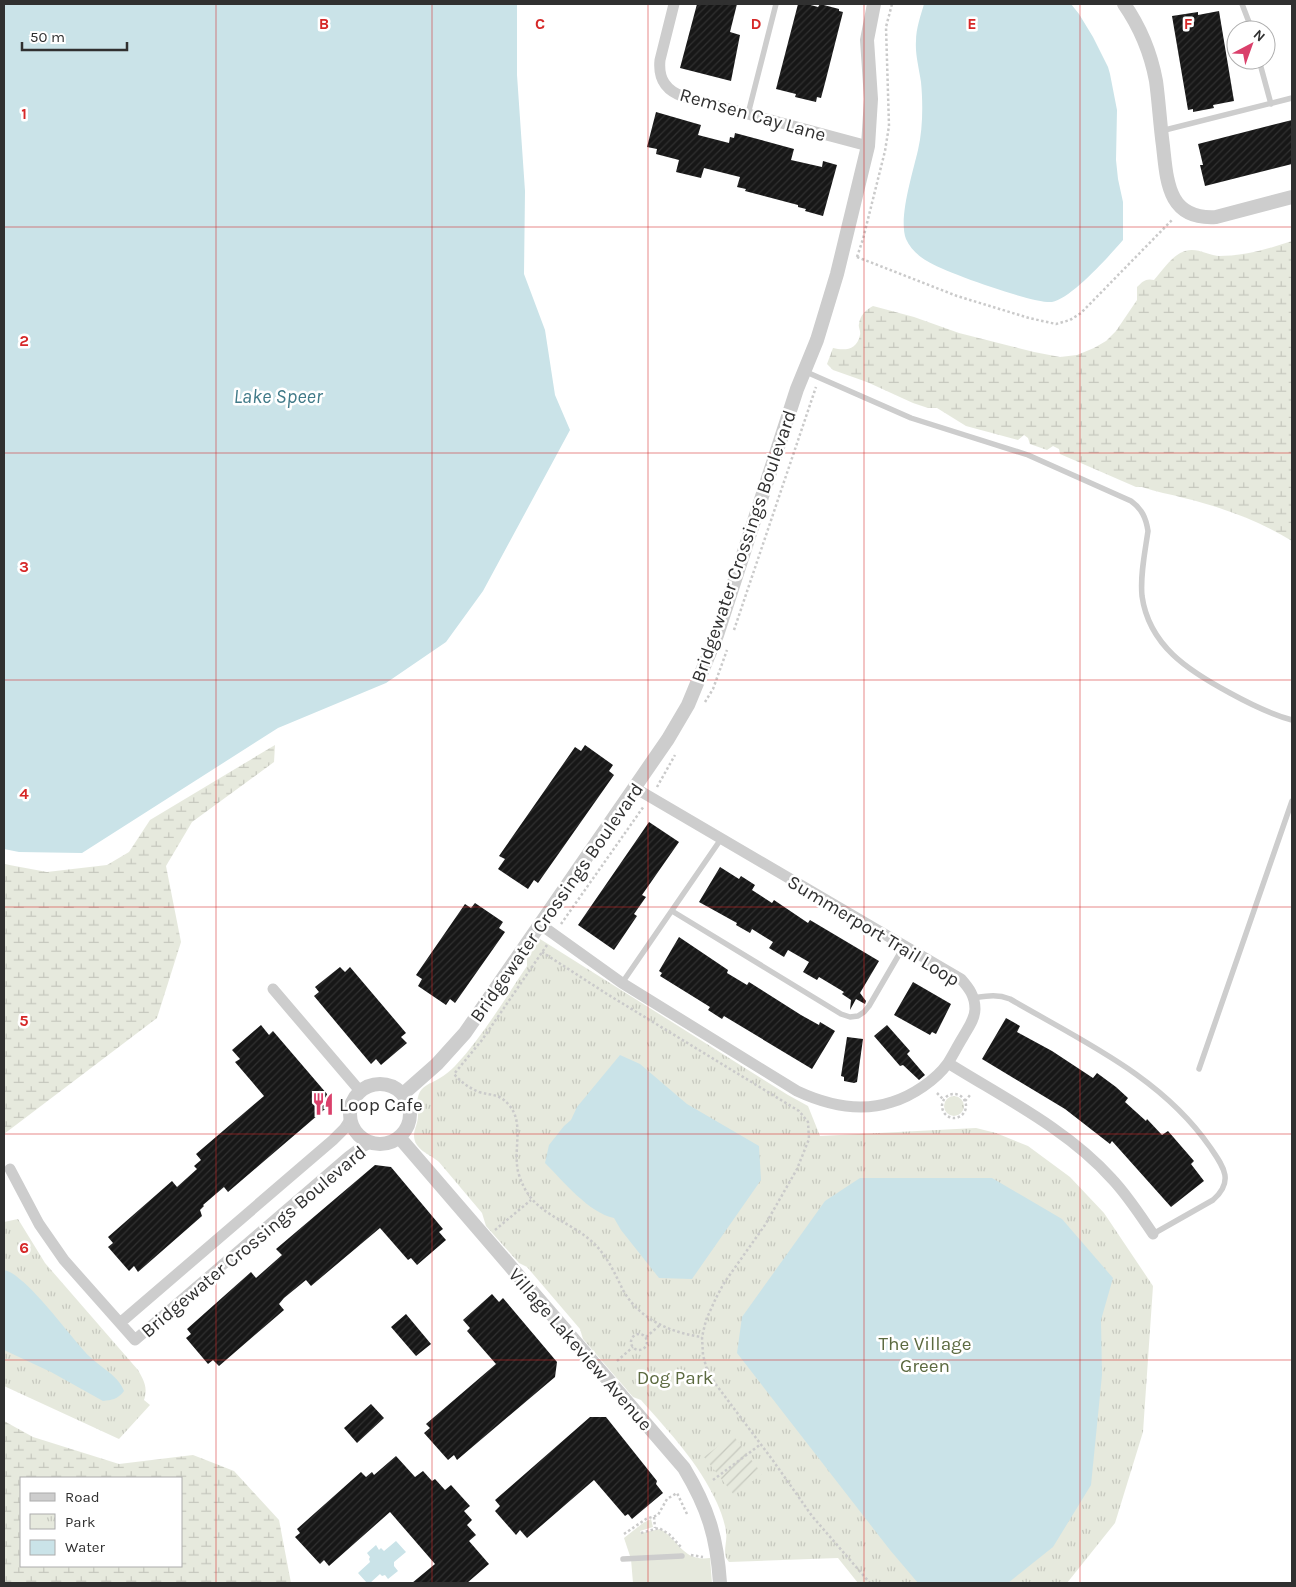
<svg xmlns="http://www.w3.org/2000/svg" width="1296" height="1587" font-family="Karla,sans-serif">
	<defs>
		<pattern id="wetland-marsh" width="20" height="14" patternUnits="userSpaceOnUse" patternTransform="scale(1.25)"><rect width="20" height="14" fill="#e6e9dd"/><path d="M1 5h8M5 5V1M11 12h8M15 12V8" fill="none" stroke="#c6c8be"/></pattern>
		<pattern id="park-tufts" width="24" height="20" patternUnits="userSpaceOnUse" patternTransform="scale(1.25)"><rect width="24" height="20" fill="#e6e9dd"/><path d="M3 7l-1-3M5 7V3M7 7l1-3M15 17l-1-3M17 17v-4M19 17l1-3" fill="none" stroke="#c6c8be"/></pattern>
		<pattern id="garden-furrows" width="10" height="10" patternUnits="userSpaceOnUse" patternTransform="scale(1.25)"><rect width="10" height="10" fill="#e6e9dd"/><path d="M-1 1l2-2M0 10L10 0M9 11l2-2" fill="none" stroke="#c6c8be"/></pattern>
		<pattern id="building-hatch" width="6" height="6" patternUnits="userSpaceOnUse" patternTransform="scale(1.25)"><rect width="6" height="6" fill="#171717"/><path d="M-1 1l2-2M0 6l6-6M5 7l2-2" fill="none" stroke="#303030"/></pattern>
	</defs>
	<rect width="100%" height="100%" fill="#fff"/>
	<!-- grass -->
	<path fill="#e6e9dd" d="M651,1519L653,1527L640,1531L641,1533L660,1529C679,1539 682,1562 710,1558L712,1583H633L631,1559L624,1538L643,1523Z"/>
	<!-- wetland -->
	<path fill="url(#wetland-marsh)" fill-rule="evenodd" d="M1292,241V541C1260,521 1221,507 1184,498C1170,494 1156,492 1142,487H1136L1060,454L1059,449L1053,446L1047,450L1030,444L1028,438L1024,435L1018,440L966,426L937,408H928L913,403L867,382L833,370L827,364L833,348C845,351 857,350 860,335C861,331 858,327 859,324C860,315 866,310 873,306L914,317L959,333L1034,352L1060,357L1077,355L1094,348L1106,341L1116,331L1137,300V287C1143,281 1146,278 1154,280C1163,270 1172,255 1185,251C1197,247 1207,255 1219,256C1245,256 1268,249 1292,241Z
		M275,745L274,762L192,822L166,866L181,942L157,1018L4,1134V864L47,872L107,865L129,852L150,820Z
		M4,1421L33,1437L119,1464L193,1455L234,1471L279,1520L291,1583H4ZM21,1478H181V1566H21Z"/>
	<!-- park -->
	<path fill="url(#park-tufts)" d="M540,939L788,1095L808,1106L820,1136L976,1128L996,1133L1028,1146L1070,1177L1104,1213L1153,1286L1143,1432L1115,1523L1067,1583H858L838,1558L729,1562C721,1554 728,1542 726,1532C725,1523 721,1512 717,1503C699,1463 670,1433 641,1400L633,1397L583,1339L580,1329L527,1267L519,1263L486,1226L482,1213L439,1162C430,1154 414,1150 414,1135C414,1129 418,1123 418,1116C418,1110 416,1103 418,1097C421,1085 431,1084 440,1078C445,1075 451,1070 455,1066C483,1036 504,1000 527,966V958Z
		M944 1106a10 10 0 1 1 20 0a10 10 0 1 1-20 0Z
		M18,1219L45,1263L138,1370C144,1381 148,1387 144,1400L150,1405L119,1439L4,1386V1222Z"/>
	<!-- garden -->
	<path fill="url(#garden-furrows)" d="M733,1435L762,1474L734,1495L704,1457Z"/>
	<!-- water -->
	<path fill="#cae3e8" d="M4,4H517V75L525,191L524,274L545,330L555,395L570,430L483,591L446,642L386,683L278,728L82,853L19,852L4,849Z
		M924,4H1071L1079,14L1093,37L1108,67L1110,74L1117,110L1116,160L1118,179L1123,202V240C1110,255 1071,299 1052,302C1034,304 944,272 927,261C918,256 910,248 906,239C898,219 913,172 918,150C923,129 923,103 921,82C919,68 915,54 916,41C916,28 921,15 924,4Z
		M620,1055L640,1064L687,1104L759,1146L761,1180L692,1279L659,1278L621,1230L614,1218C589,1213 563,1181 545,1163L549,1145L564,1126L571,1120L577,1107Z
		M860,1178H992L1062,1219L1113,1278L1101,1320L1102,1375L1091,1485L1053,1547L1008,1583H918L890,1550L737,1353L742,1317L825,1201Z
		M4,1270C26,1274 71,1338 89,1356C100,1367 119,1376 124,1391C118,1399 112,1400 103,1401L51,1372L4,1350Z
		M396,1541L406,1552L394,1562V1566L398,1571L388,1579L385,1575L382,1576L380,1574L370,1583H367L358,1573L370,1562L369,1559L370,1557L367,1553L376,1545L379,1550L381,1548L384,1551Z"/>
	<!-- building -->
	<path fill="url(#building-hatch)" d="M697,4H737L730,32L740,35L731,81L680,68Z
		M798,4H807L818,7L820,4L839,9V11L843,12L825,83L821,98L817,97L816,102L795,97L796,94L776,89Z
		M1219,11L1234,101L1213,105L1214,108L1193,112V109L1188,110L1172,16L1198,12V15Z
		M656,112L701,125L698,135L729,143L730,137L734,138L735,133L794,149L791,160L822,167L823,161L837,165L823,216L805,211L806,209L798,207V205L745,191L746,189L737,187L740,177L704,168L701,178L676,172L679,160L656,154L657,149L647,147Z
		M1292,120V164L1205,186L1200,165H1203L1198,144Z
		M585,745L613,765L609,771L614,775L538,883L534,880L528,889L498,869L505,859L499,856L575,747L581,751Z
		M649,822L679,842L642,895L646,897L634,914L637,916L614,950L578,925Z
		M720,867L739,879L741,876L755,885L752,890L772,903L774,900L808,923L810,920L879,961L860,993L866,1001L865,1004L856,999L850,1010L851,1000L842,994L844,992L819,977L817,980L803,972L809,962L788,950L784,957L769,948L773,942L752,929L750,933L736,925L737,923L699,902Z
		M475,903L503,922L499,928L505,932L455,1003L450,999L446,1005L418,986L422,979L416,975L465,904L471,908Z
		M679,937L728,970L727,973L747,985L749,982L801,1015L819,1025L820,1022L835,1031L812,1069L724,1016L722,1019L708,1010L710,1007L660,976L662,973L659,971Z
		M340,967L345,972L350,967L406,1033L401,1037L407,1043L381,1065L376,1059L371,1064L314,996L319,992L315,987Z
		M913,982L951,1004L936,1034L932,1032L930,1035L894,1015Z
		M1006,1018L1020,1026L1017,1032L1052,1051L1093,1078L1097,1073L1116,1087L1128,1098L1125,1102L1146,1121L1147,1119L1162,1135L1168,1131L1194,1161L1191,1164L1204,1181L1171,1207L1112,1141L1110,1144L1065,1109L982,1059Z
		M261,1025L269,1035L273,1031L327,1094L325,1109L228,1192L224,1187L203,1205L204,1206L200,1210L202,1216L138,1272L134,1266L129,1271L108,1247L113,1243L108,1237L172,1181L177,1187L197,1169L194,1166L201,1160L196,1154L264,1096L235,1062L240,1059L232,1050Z
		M887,1025L910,1051L907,1054L925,1075L919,1080L903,1065L900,1066L874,1036Z
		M847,1037L863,1039L857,1082L854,1083L844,1081V1077L841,1076Z
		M375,1165L391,1167L443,1229L439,1232L446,1240L417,1265L411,1258L408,1260L380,1228L311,1286L306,1280L284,1298L279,1304L284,1310L219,1366L213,1360L208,1364L186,1338L191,1334L187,1329L251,1272L256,1278L282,1255L276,1249Z
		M492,1294L499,1302L503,1298L557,1362L555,1377L457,1460L454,1455L448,1460L424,1433L430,1428L426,1424L496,1364L467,1331L470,1328L463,1320Z
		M406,1314L431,1344L416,1356L391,1327Z
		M371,1404L384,1418L357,1443L344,1428Z
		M590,1417H606L657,1481L656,1484L663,1493L632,1519L628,1514L625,1516L594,1480L527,1538L520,1530L516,1535L495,1511L500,1506L495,1500Z
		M396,1456L415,1477L423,1471L432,1481L435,1479L445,1490L451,1485L470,1506L464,1511L472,1520L467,1525L476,1535L469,1541L489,1564L467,1583H412L435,1564L390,1512L329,1566L324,1560L320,1564L295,1537L300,1533L297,1529L361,1472L366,1477L372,1472L374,1475Z"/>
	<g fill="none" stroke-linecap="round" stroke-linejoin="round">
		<!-- path -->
		<path stroke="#cacaca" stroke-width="2.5" stroke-dasharray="2.5 2.5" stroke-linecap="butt" d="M857,257L863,239L885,151L889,126L886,27L892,4
			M857,257L957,296L1029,318L1056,324L1070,320L1081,313L1172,220
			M734,630L816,387
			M705,702L713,689L727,650
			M657,787L675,755
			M561,924L644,806
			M547,945L482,1040L454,1074C461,1082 469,1088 479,1092C492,1096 499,1093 509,1105C523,1121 515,1144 517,1164C517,1170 520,1179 523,1185C536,1214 567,1220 590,1240C606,1253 614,1272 623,1290C639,1319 671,1333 702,1337
			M542,952L607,994L799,1111L808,1122L809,1139L797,1169L765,1225L724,1283L716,1298L706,1320L702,1337L703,1355L707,1370L717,1386L774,1462L812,1516L870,1583
			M937,1093L944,1100
			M942 1106a12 12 0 1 1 24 0a12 12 0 1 1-24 0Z
			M965,1101L971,1094
			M495,1230L531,1200
			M631 1342a8 8 0 1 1 16 0a8 8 0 1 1-16 0Z
			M646,1337L660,1325
			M617,1361L633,1347
			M713,1480L761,1444
			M654,1517L655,1528
			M641,1533L659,1528L669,1534L681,1547
			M624,1534L646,1519L658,1515L667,1499L677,1493L687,1514
			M691,1555L703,1557"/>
		<!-- service -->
		<path stroke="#cdcdcd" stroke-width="5.5" d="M1242,4L1252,30
			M1259,60L1271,104
			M748,114L776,4
			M1161,131L1292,98
			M804,371L911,418L1028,455L1131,501C1142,509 1146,518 1148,531C1145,552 1140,575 1142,596C1149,646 1189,671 1230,693C1250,704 1270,714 1292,720
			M672,911L841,1014L850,1017L858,1016L864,1012L869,1006L904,946
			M622,983L721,839
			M973,998C987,996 997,994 1010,999C1082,1041 1162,1077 1210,1147C1223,1166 1235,1181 1213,1200L1153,1234
			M1199,1069L1292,801
			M623,1559L682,1556"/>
		<!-- minor -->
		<path stroke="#cdcdcd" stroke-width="11" d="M674,4L660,60C658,79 666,91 684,97L868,146
			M541,925L622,983L797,1091C827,1105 859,1113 892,1102C912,1096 936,1080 948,1063C953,1055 958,1045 963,1037C968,1028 975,1019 975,1009C975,996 969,988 961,979L635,788
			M273,989L360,1091
			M948,1063C1004,1098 1067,1129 1112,1179C1128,1196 1140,1215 1153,1234
			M10,1169L39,1224L64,1260L135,1340L348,1157L360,1148L370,1143
			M120,1323L333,1140L344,1129L350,1120"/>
		<!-- tertiary -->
		<path stroke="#cdcdcd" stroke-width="14" d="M1124,4C1140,27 1151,54 1156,81C1159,103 1160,124 1163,146C1167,182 1168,220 1216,217L1292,197
			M350 1114a30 30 0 1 1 60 0a30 30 0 1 1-60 0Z
			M403,1094L437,1064L465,1033L668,739L688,705L717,635L797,389L817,340L837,274L868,146L871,99L867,40L874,4
			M399,1137L684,1468C708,1508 717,1537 720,1583"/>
	</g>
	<!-- grid -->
	<path fill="none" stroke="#d62828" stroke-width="1" stroke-opacity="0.55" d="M216,4V1583M432,4V1583M648,4V1583M864,4V1583M1080,4V1583M4,227H1292M4,453H1292M4,680H1292M4,907H1292M4,1134H1292M4,1360H1292"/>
	<!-- icons -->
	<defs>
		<symbol id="restaurant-bare" viewBox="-9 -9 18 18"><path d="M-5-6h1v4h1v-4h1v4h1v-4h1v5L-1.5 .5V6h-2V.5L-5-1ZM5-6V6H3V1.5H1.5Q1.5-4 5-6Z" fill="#da406b" stroke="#fff" stroke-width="2.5" paint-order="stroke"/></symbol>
	</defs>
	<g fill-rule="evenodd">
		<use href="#restaurant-bare" x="307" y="1088" width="32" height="32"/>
	</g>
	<g text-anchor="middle" stroke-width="5" stroke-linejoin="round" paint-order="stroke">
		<!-- street labels -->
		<g font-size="19" fill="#303030" stroke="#fff">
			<text transform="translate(753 114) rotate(16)" y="7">Remsen Cay Lane</text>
			<text transform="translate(743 546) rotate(-71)" y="7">Bridgewater Crossings Boulevard</text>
			<text transform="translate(556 902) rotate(-55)" y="7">Bridgewater Crossings Boulevard</text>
			<text transform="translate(874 930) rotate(31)" y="7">Summerport Trail Loop</text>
			<text transform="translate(253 1241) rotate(-40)" y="7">Bridgewater Crossings Boulevard</text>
			<text transform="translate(581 1349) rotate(49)" y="7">Village Lakeview Avenue</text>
		</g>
		<!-- poi labels -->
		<g font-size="19" fill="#303030" stroke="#fff" text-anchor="start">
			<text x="339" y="1111">Loop Cafe</text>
		</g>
		<!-- park labels -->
		<g font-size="19" fill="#5c6a40" stroke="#fff">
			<text x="925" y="1350">The Village<tspan x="925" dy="22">Green</tspan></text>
			<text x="675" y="1384">Dog Park</text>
		</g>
		<!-- water labels -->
		<g font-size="20" font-style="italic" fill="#407a88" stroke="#fff">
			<text x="278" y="403">Lake Speer</text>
		</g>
	</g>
	<g font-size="16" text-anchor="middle" font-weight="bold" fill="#d62828" stroke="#fff" stroke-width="5" stroke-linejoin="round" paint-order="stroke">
		<text x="324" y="29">B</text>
		<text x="540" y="29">C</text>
		<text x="756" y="29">D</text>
		<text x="972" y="29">E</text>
		<text x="1188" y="29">F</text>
		<text x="24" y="119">1</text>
		<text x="24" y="346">2</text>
		<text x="24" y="572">3</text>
		<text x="24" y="799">4</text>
		<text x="24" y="1026">5</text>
		<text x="24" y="1253">6</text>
	</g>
	<!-- border -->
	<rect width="1296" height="1587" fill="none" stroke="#303030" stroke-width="10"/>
	<!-- legend -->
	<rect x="20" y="1477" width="162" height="90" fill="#ffffff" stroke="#acacac"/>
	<rect x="30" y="1493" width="25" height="8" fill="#cdcdcd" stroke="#acacac"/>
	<text x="65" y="1502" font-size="15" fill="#303030">Road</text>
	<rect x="30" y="1514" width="25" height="15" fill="url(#park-tufts)" stroke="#acacac"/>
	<text x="65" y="1527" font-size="15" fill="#303030">Park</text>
	<rect x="30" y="1540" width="25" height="15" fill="#cae3e8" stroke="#acacac"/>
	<text x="65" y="1552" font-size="15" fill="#303030">Water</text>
	<!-- north arrow -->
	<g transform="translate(1251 45) rotate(41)"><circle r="24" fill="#ffffff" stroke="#acacac"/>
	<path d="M0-4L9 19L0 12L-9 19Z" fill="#da406b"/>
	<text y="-8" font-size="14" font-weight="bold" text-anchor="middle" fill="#303030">N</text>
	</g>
	<!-- scale -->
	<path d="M22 42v8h105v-8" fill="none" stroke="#303030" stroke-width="2.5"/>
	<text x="30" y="42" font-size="15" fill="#303030" stroke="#ffffff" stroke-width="4" paint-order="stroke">50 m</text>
</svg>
